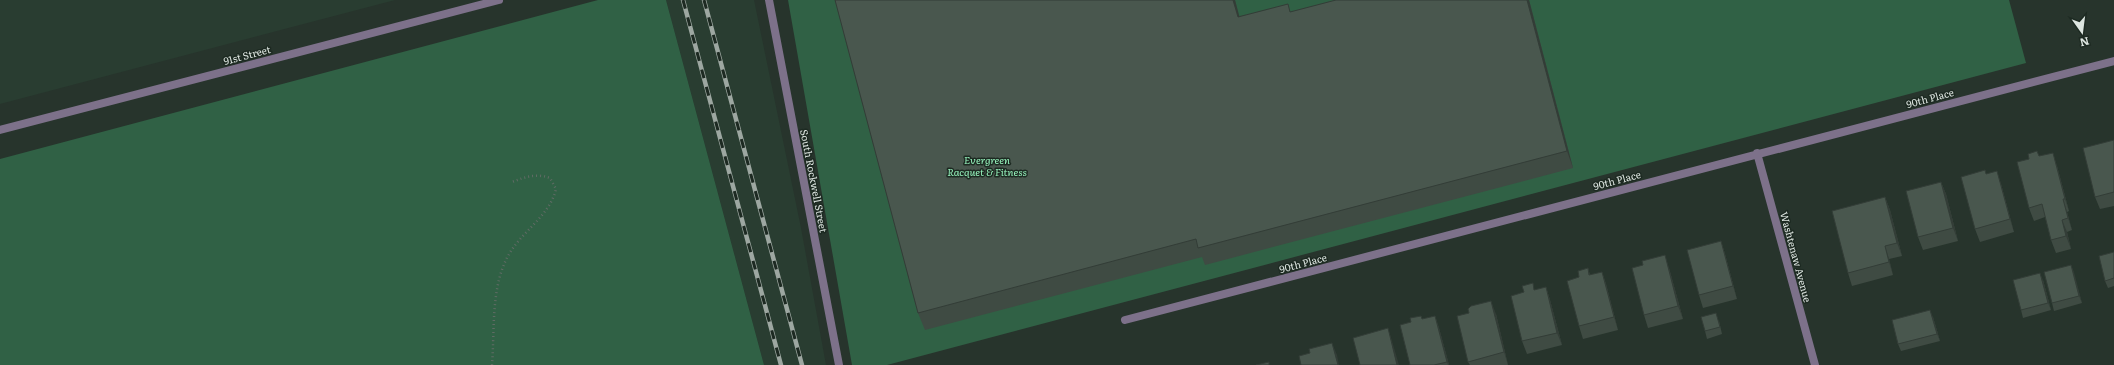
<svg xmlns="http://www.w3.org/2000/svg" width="2114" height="365" font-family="Literata,serif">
	<rect width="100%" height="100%" fill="#27342c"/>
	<!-- built -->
	<path fill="#293d31" d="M0,0H395L0,104Z
		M666,0H754L801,228L826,365H764Z"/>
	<!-- green -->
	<path fill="#306145" d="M598,0H666L764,365H0V159Z
		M788,0H2009L2026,63L887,365H852Z"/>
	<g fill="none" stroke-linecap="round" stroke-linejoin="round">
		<!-- path -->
		<path stroke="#5f6b64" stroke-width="2.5" stroke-dasharray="1 3" stroke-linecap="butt" d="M492,365C495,327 490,280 513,248C527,228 550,214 556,189L550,178C536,173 525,177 512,182"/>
		<!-- minor -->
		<path stroke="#7d718a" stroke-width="8" d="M769,0L839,365
			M1757,153L1815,365
			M1125,320L2114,61"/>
		<!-- tertiary -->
		<path stroke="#7d718a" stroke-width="8" d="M0,130L499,0"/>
		<defs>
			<path id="rail" d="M683,0L781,365
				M704,0L802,365"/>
		</defs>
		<!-- rail casing -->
		<use href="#rail" stroke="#9da7a1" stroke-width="4.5"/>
		<!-- rail -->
		<use href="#rail" stroke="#1d2a22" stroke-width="3" stroke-dasharray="9" stroke-linecap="butt"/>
	</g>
	<!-- wall -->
	<path fill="#3f4b43" d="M835,0H1235L1239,16L1291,12L1529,0L1573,168L1205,265L1202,257L925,330L918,313Z
		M2114,140V206L2100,209L2095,197Z
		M2039,156L2057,166L2069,211L2067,212L2072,230L2067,232L2071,249L2056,253L2051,240L2045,217L2034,221L2029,208Z
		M1985,170L1986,174L2001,184L2014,232L1980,242L1975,229Z
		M1941,182L1946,194L1958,241L1923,250L1918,237Z
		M1885,197L1890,210L1902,256L1889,259L1893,275L1852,286L1848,273Z
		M1721,241L1725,254L1737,299L1703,308L1699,295Z
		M2114,252V286L2108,288L2105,281Z
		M2071,265L2082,303L2054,311L2052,303Z
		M1588,268L1590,275L1602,272L1606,284L1618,330L1583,339L1579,326V277Z
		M1669,268L1683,319L1648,328L1644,315Z
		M2043,280L2051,310L2023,318L2021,310Z
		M1546,287L1550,300L1562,345L1527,354L1522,341L1535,290Z
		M1496,314L1508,365H1470L1468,362Z
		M1421,316L1422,319L1435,316L1439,328L1449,365H1410L1411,322Z
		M1933,317L1940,341L1901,351L1898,344Z
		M1719,321L1722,334L1707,339L1705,331Z"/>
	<!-- shaded-wall -->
	<path fill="#333d37" d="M1233,0H1235L1244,34L1238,17Z
		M1527,0H1529L1573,168L1567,151Z
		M2053,153L2057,166L2069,211L2065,199Z
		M1997,171L2001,184L2014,232L2010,219Z
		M1941,182L1946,194L1958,241L1953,228Z
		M1885,197L1890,210L1902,256L1897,243Z
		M2063,199L2067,212L2072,230L2068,218Z
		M2062,220L2067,232L2071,249L2066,236Z
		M1721,241L1725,254L1737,299L1733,286Z
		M1885,246L1889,259L1893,275L1889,262Z
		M1665,255L1669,268L1683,319L1678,306Z
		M2071,265L2074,272L2082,303L2079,296Z
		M1602,272L1606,284L1618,330L1614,317Z
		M2040,273L2043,280L2051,310L2048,303Z
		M1546,287L1550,300L1562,345L1557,333Z
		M1491,301L1496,314L1508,365L1504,352Z
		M1930,310L1933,317L1940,341L1937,334Z
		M1435,316L1439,328L1449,365H1448L1447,362Z
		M1388,328L1392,341L1399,365H1397Z
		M1332,343L1337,355L1339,365H1338Z"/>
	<!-- building -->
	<path fill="#49574e" stroke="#333d37" d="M835,0H1233L1238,17L1288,4L1290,12L1336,0H1527L1567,151L1198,248L1196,239L918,313Z
		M2114,140V192L2095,197L2083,148Z
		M2037,151L2039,156L2053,153L2065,199H2063L2068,218L2062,220L2066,236L2051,240L2042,204L2029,208L2017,162L2029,159L2028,154Z
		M1985,170L1986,174L1997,171L2010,219L1975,229L1961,177Z
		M1941,182L1953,228L1918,237L1906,191Z
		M1885,197L1897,243L1885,246L1889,262L1848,273L1832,211Z
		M1721,241L1733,286L1699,295L1687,250Z
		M2114,252V278L2105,281L2099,256Z
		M1665,255L1678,306L1644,315L1632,268L1643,265L1642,261Z
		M2071,265L2079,296L2052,303L2044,272Z
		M1588,268L1589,275L1602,272L1614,317L1579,326L1567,281L1579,277L1578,271Z
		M2040,273L2048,303L2021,310L2013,280Z
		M1533,283L1534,290L1546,287L1557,333L1522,341L1511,296L1524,292L1522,286Z
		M1491,301L1504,352L1468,362L1457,316L1469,313L1468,309L1471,306Z
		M1930,310L1937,334L1898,344L1892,320Z
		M1716,313L1720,327L1705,331L1701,317Z
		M1421,316L1422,319L1435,316L1447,362L1434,365H1410L1400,325L1411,322L1410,318Z
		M1388,328L1397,365H1360L1353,338Z
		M1332,343L1338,365H1301L1299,356L1310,353L1309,349Z
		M1269,362V365H1256Z"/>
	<g text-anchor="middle" stroke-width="3" stroke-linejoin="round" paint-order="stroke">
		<!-- street labels -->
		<g font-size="10" fill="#dde5e0" stroke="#1d2a22">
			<text transform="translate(247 55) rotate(-15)" y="4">91st Street</text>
			<text transform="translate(1930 98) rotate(-15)" y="4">90th Place</text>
			<text transform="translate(1617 180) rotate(-15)" y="4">90th Place</text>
			<text transform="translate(814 181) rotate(79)" y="4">South Rockwell Street</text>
			<text transform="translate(1796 257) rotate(75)" y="4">Washtenaw Avenue</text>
			<text transform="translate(1303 263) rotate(-15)" y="4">90th Place</text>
		</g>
		<!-- park labels -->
		<g font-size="10" font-style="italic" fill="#98f6bf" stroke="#1d2a22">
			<text x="987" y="164">Evergreen<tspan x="987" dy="12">Racquet &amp; Fitness</tspan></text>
		</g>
	</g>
	<!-- north arrow -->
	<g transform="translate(2082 32) rotate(166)" stroke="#1d2a22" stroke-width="3" paint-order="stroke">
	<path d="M0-3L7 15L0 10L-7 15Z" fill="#dde5e0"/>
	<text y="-6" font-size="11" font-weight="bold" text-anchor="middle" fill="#dde5e0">N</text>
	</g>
</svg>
